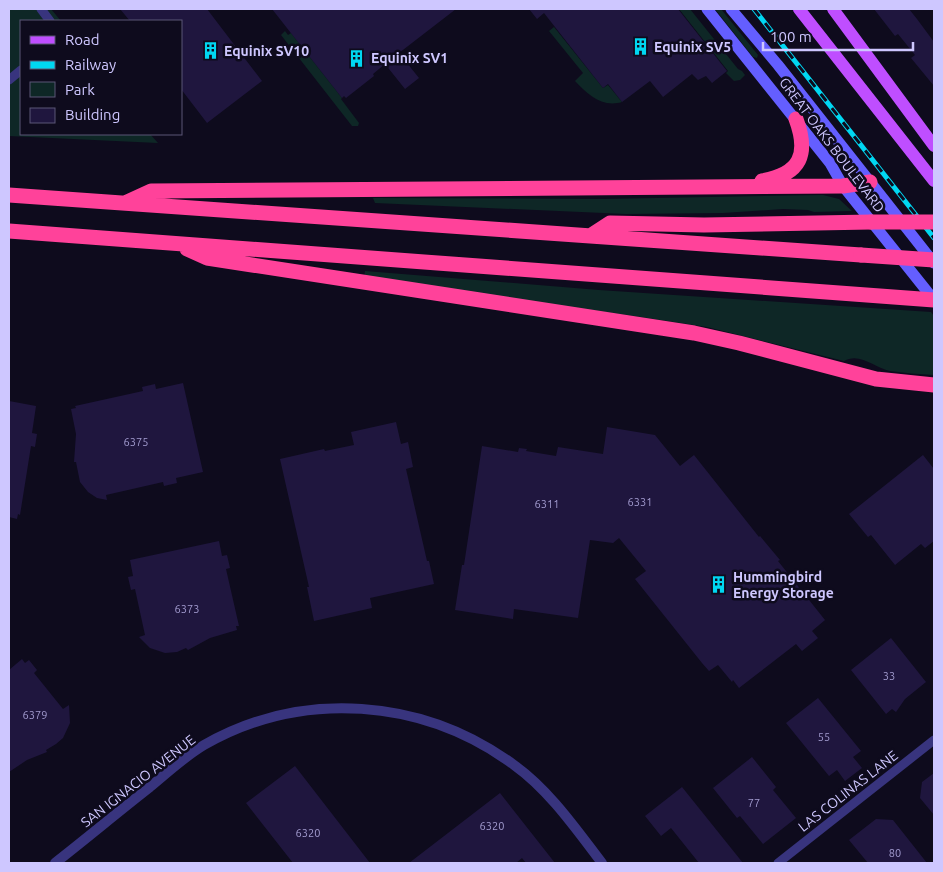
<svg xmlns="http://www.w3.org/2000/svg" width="943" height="872" font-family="Ubuntu,sans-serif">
	<rect width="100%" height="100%" fill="#0e0b1d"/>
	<!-- green -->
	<path fill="#0e2726" d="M9,9H51L61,21H21V134H150L158,143L9,136Z
		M679,9H690L738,69L742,71L745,75L740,80L734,81L726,73L728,71Z
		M715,9H721L758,55L757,58L753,57Z
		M554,27L603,88L608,85L622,102C602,108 587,94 575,81L583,73L549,31Z
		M285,31L288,35L291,33L342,98L341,99L359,123L358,126H352L281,35Z
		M823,195L839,199L852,211L814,212L808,210L783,209L723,213L626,214L375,203L373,198L603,199Z
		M365,271L599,290L931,312L934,316V375C919,374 904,373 890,371C875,368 860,352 844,361L707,327L634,316L364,279Z"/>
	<!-- building -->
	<path fill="#1f163e" d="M120,9H207L262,81L207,123L181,89V21H130Z
		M272,9H456L399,53L419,78L405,89L385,64L373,74L374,76L346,98L344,96L342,98Z
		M529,9H678L727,71L712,83L706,76L698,80L692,74L663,97L650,81L622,102L608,84L603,88L544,13L537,19Z
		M874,9H909L917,19L934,42V86L911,58L915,55L898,34L895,36Z
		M183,383L203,472L176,478L177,483L164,486L163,482L106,495L107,500L97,498L88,492L80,482L76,462H74L76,434L71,409L76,408L75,406L143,391L142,387L155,384L156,389Z
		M9,401L36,406L32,433L37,434L35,447L31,446L20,515L18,514L17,519L9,517Z
		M396,422L401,444L408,442L413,467L406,469L427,561H429L434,584L370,598L372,608L314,621L307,587H309L280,459L324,449L325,451L354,445L351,432Z
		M607,427L655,435L680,466L694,455L759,537L760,536L780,560L778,561L825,620L812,631L818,638L802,651L796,644L739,688L733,680L732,682L718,665L709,671L702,663L635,579L646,571L619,538L613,543L590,540L578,618L514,609L513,619L455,610L462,565H464L482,446L518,452L519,448L527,449L526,451L556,456L558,447L603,454Z
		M923,455L934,469V541L925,548L921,544L895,565L871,535L868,537L849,514Z
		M219,541L222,556L227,555L230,568L226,569L239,626H236L237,630L210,638L188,650L186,648L177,652L165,653L150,648L139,637L145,635L135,589L131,590L128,577L133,576L130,560Z
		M891,638L926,682L905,699L896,712L892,709L886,714L851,670Z
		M22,659L25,663L29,660L37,670L34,673L63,709L69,705L70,723L63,738L56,744L46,750L47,752L27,760L9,772V670Z
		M818,698L861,751L853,757L862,768L845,781L837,770L829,776L786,723Z
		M752,757L776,787L773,790L796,818L763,844L740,816L737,818L713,788Z
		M295,766L370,863H293L246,803Z
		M934,773V815L920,798L922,782Z
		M682,787L743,863H699L671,828L661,836L645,816Z
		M500,793L555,863H526L522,858L516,863H409Z
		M876,819L893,820L927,863H868L849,840Z"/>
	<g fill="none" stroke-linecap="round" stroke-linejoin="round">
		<!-- minor -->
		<path stroke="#38347e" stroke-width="9" d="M41,9L50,21
			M9,80L21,70
			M778,863L934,740"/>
		<!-- tertiary -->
		<path stroke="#38347e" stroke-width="10" d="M55,863C87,838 118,812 150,787C167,773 184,757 204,745C302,689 423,698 514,765C549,790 576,829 602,863"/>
		<!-- secondary -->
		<path stroke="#645eff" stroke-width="11" d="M707,9L830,163L843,186L934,300
			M731,9L778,65L934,263"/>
		<!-- primary -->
		<path stroke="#bf4eff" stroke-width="12" d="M799,9L934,181
			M833,9L934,146"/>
		<!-- motorway -->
		<path stroke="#ff429a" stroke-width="15" d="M762,181C801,174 809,154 796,119
			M9,195L861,255
			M127,202L151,191L843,186L870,182
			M9,231L934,300
			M590,236L610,223L704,225L871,222
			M187,249L207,258L694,333L739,343L876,379L934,385"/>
		<defs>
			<path id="rail" d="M754,9L934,238"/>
		</defs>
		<!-- rail casing -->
		<use href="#rail" stroke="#00d7f2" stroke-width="5"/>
		<!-- rail -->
		<use href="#rail" stroke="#0e0b1d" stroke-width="3" stroke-dasharray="9" stroke-linecap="butt"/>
		<!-- motorway-bridge -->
		<path stroke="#ff429a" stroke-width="15" d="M871,222H934
			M861,255L934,260"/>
	</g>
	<!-- icons -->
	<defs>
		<symbol id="building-bare" viewBox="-9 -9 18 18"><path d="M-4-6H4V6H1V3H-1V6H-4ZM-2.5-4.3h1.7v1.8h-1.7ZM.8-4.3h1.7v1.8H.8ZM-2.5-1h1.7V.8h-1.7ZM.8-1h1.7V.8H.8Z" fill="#00d7f2" stroke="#0e0b1d" stroke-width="2.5" paint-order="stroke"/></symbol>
	</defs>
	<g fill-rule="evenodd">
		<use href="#building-bare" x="628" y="34" width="25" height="25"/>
		<use href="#building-bare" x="198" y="38" width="25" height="25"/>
		<use href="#building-bare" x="344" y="46" width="25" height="25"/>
		<use href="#building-bare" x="706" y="572" width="25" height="25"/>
	</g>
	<g text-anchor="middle" stroke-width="5" stroke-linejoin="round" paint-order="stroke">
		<!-- number labels -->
		<g font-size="11" fill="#a29bcf">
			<text x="136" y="446">6375</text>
			<text x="640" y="506">6331</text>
			<text x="547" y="508">6311</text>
			<text x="187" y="613">6373</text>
			<text x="889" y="680">33</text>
			<text x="35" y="719">6379</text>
			<text x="824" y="741">55</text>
			<text x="754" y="807">77</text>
			<text x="492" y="830">6320</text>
			<text x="308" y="837">6320</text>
			<text x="895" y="857">80</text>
		</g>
		<!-- poi labels -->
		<g font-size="14" font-weight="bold" fill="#cec7ff" stroke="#0e0b1d" text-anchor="start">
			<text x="654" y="52">Equinix SV5</text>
			<text x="224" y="56">Equinix SV10</text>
			<text x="371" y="63">Equinix SV1</text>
			<text x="733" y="582">Hummingbird<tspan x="733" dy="16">Energy Storage</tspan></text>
		</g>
		<!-- street labels -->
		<g font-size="14" fill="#cec7ff" stroke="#0e0b1d">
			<text transform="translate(832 145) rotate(53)" y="5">GREAT OAKS BOULEVARD</text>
			<text transform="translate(138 781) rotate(-38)" y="5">SAN IGNACIO AVENUE</text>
			<text transform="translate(848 791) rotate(-38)" y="5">LAS COLINAS LANE</text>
		</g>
	</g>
	<!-- border -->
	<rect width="943" height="872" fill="none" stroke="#cec7ff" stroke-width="20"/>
	<!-- legend -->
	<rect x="20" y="20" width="162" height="115" fill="#0e0b1d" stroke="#5b5677"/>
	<rect x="30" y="36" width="25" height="8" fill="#bf4eff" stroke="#5b5677"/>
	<text x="65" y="45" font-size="15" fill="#cec7ff">Road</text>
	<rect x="30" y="61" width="25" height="8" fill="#00d7f2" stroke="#5b5677"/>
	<text x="65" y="70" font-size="15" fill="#cec7ff">Railway</text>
	<rect x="30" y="82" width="25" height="15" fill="#0e2726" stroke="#5b5677"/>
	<text x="65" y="95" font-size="15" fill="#cec7ff">Park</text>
	<rect x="30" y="108" width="25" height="15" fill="#1f163e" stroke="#5b5677"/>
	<text x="65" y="120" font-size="15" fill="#cec7ff">Building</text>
	<!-- scale -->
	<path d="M763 42v8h150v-8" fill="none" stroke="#cec7ff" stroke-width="2.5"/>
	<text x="770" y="42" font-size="15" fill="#cec7ff" stroke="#0e0b1d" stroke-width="4" paint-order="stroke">100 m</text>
</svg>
